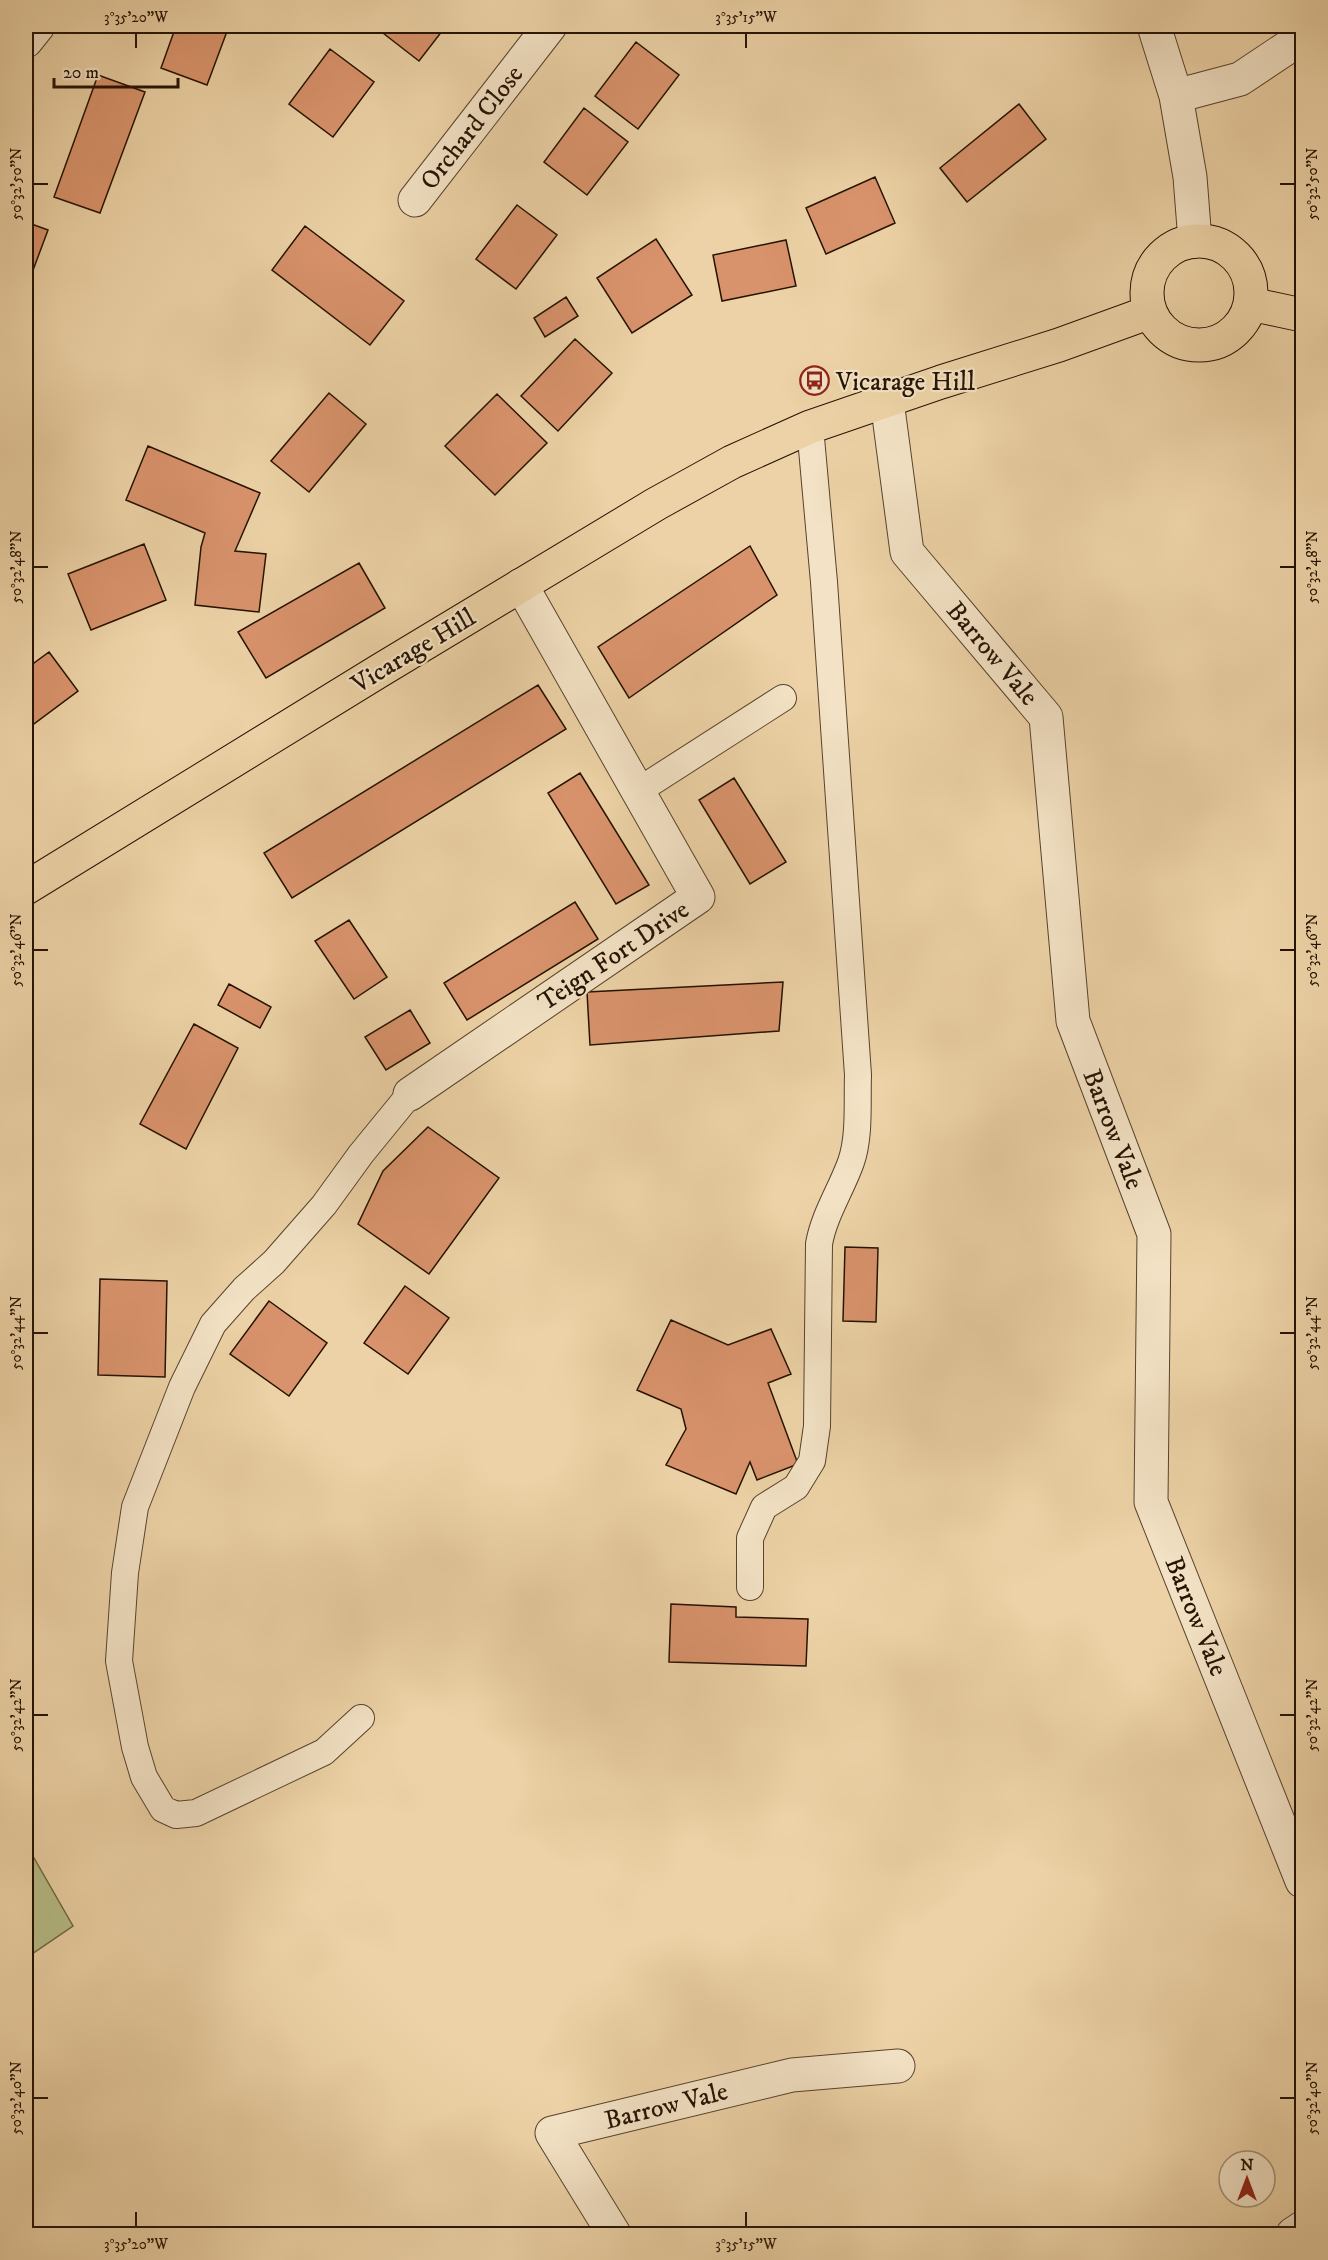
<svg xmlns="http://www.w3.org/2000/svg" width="1328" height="2260" font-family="'IM FELL DW Pica',serif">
	<rect width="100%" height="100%" fill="#ecd2a6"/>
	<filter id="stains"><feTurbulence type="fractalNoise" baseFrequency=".00333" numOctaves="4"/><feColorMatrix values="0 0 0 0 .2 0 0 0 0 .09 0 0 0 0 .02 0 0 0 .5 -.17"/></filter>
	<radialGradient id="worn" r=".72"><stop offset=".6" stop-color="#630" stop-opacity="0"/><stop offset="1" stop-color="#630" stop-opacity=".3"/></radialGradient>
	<!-- green -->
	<path fill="#b7bc87" stroke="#6e6745" stroke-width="1.5" d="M26,1844L73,1926L26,1958Z"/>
	<!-- building -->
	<path fill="#d9936c" stroke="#251203" stroke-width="1.5" d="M176,26H229L207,85L161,68Z
		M383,26H446L419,61L379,30Z
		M636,42L679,75L638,129L595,96Z
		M330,49L374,82L333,137L289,104Z
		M98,75L145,92L100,213L54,197Z
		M1019,104L1046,139L967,202L940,168Z
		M584,108L628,142L587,195L544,162Z
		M875,177L895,223L826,254L806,208Z
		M517,205L557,235L516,289L476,259Z
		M26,222L48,230L26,289Z
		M305,226L404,301L370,345L272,270Z
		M656,239L692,295L632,333L597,278Z
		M786,240L796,286L722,301L713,255Z
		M566,297L578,316L545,337L534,318Z
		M575,339L612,373L558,431L521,396Z
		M329,393L366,424L309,492L271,461Z
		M497,394L547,443L495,495L445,446Z
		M148,446L260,493L235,551L266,554L259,612L195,605L201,547L205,533L126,500Z
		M1302,522V556L1297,555Z
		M144,544L166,600L91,630L68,574Z
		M750,546L777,595L629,698L598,647Z
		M359,563L385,608L266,678L238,632Z
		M49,652L78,691L27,729L26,727V669Z
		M538,685L566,729L292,898L264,853Z
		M580,773L649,885L616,904L548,793Z
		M734,778L786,862L750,884L699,800Z
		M575,902L598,939L467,1020L444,983Z
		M349,920L387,977L354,999L315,941Z
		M783,982L779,1031L590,1045L587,992Z
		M229,984L271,1007L260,1028L218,1005Z
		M410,1010L430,1043L386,1070L365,1037Z
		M194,1024L238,1048L186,1149L140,1124Z
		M428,1127L499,1178L429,1274L358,1224L383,1171Z
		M845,1247L878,1248L876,1322L843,1321Z
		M100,1279L167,1281L165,1377L98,1375Z
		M405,1286L449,1318L408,1374L364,1343Z
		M269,1301L327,1343L289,1396L230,1354Z
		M671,1320L728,1345L771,1329L791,1374L768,1383L798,1464L757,1480L750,1462L736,1494L666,1465L686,1429L681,1409L637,1390Z
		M671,1604L736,1607V1617L808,1619L806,1666L669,1662Z"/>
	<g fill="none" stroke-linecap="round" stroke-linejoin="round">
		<defs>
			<path id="lane" d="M638,791L783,698
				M750,1587V1538L764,1507L796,1487L812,1461L817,1426L819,1244C824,1215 841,1190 851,1162C860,1136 857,1103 858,1075L824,582L810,427
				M361,1718L324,1752L196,1813L176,1815L163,1809L144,1777L135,1747L119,1661L125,1573L135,1507L182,1387L213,1324L244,1289L274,1262L324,1205L361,1154L410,1094"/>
			<path id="street" d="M1154,26L1176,96L1190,177L1195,241
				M26,41L38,26
				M1176,96L1240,79L1294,43L1302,30
				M415,200L550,26
				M887,401L907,552L1046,717L1073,1021L1154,1234L1151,1502L1302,1881
				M410,1094L698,897L521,585
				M614,2234L552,2133L792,2075L898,2066
				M1293,2234L1302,2228"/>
			<path id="primary" d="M1147 293a52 52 0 1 1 104 0a52 52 0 1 1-104 0Z
				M1251,304L1302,315
				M26,888L379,671L656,504L732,462L810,427L941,382L1059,345L1150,312"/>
		</defs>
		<!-- lane casing -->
		<use href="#lane" stroke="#57422c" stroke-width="28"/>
		<!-- street casing -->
		<use href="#street" stroke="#57422c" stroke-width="35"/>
		<!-- primary casing -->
		<use href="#primary" stroke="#251203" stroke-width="35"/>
		<!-- lane -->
		<use href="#lane" stroke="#f3e2c5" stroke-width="26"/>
		<!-- street -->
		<use href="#street" stroke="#f3e2c5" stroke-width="33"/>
		<!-- primary -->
		<use href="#primary" stroke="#ecd2a6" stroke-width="33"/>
	</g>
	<!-- ticks -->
	<path fill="none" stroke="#251203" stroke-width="2" d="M136,33V48M746,33V48M33,184H48M1280,184H1295M33,567H48M1280,567H1295M33,950H48M1280,950H1295M33,1333H48M1280,1333H1295M33,1715H48M1280,1715H1295M33,2098H48M1280,2098H1295M136,2212V2227M746,2212V2227"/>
	<!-- icons -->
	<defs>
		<symbol id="bus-ring" viewBox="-11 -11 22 22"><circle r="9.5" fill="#f3e2c5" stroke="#8f2418" stroke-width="1.5"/><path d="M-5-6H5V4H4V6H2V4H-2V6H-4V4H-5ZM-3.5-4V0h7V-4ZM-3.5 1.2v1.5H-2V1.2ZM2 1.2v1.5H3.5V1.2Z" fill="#8f2418"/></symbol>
	</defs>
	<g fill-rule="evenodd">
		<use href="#bus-ring" x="798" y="364" width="33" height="33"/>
	</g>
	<g text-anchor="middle" stroke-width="4.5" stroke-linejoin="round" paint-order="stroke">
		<!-- street labels -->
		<g font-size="26" fill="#251203" stroke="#f3e2c5">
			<text transform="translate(471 127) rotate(-52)" y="9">Orchard Close</text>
			<text transform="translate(413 650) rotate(-31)" y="9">Vicarage Hill</text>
			<text transform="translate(993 653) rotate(50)" y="9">Barrow Vale</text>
			<text transform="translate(613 955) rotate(-34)" y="9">Teign Fort Drive</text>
			<text transform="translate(1114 1129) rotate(69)" y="9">Barrow Vale</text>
			<text transform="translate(1197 1616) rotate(68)" y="9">Barrow Vale</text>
			<text transform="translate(666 2105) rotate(-14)" y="9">Barrow Vale</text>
		</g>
		<!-- poi labels -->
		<g font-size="26" fill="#251203" stroke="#f3e2c5" text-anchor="start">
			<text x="836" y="390">Vicarage Hill</text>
		</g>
	</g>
	<!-- margin -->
	<rect width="1328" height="2260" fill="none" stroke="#ecd2a6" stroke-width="66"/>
	<!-- north arrow -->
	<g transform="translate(1247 2179)"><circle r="28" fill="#f3e2c5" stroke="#a18f77" stroke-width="1.5"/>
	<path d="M0-4.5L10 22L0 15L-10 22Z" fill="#8f2418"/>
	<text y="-9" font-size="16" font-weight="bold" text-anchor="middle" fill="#251203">N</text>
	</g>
	<!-- scale -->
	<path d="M54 78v9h124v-9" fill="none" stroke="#251203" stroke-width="3"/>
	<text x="63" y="78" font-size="18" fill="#251203" stroke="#f3e2c5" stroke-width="4.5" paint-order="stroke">20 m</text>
	<rect x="33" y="33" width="1262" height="2194" fill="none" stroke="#251203" stroke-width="2"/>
	<g font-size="15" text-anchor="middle" fill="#251203">
		<text x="136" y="22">3°35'20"W</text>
		<text x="746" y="22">3°35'15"W</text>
		<text transform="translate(16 184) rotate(-90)" y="5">50°32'50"N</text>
		<text transform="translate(1312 184) rotate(-90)" y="5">50°32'50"N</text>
		<text transform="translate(16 567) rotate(-90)" y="5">50°32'48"N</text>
		<text transform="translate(1312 567) rotate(-90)" y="5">50°32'48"N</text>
		<text transform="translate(16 950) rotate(-90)" y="5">50°32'46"N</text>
		<text transform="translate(1312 950) rotate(-90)" y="5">50°32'46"N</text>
		<text transform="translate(16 1333) rotate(-90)" y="5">50°32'44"N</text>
		<text transform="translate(1312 1333) rotate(-90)" y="5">50°32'44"N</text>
		<text transform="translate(16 1715) rotate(-90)" y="5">50°32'42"N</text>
		<text transform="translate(1312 1715) rotate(-90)" y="5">50°32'42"N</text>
		<text transform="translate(16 2098) rotate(-90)" y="5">50°32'40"N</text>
		<text transform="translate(1312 2098) rotate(-90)" y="5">50°32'40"N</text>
		<text x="136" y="2249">3°35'20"W</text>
		<text x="746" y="2249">3°35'15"W</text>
	</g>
	<rect width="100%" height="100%" filter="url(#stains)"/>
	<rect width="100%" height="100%" fill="url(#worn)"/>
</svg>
